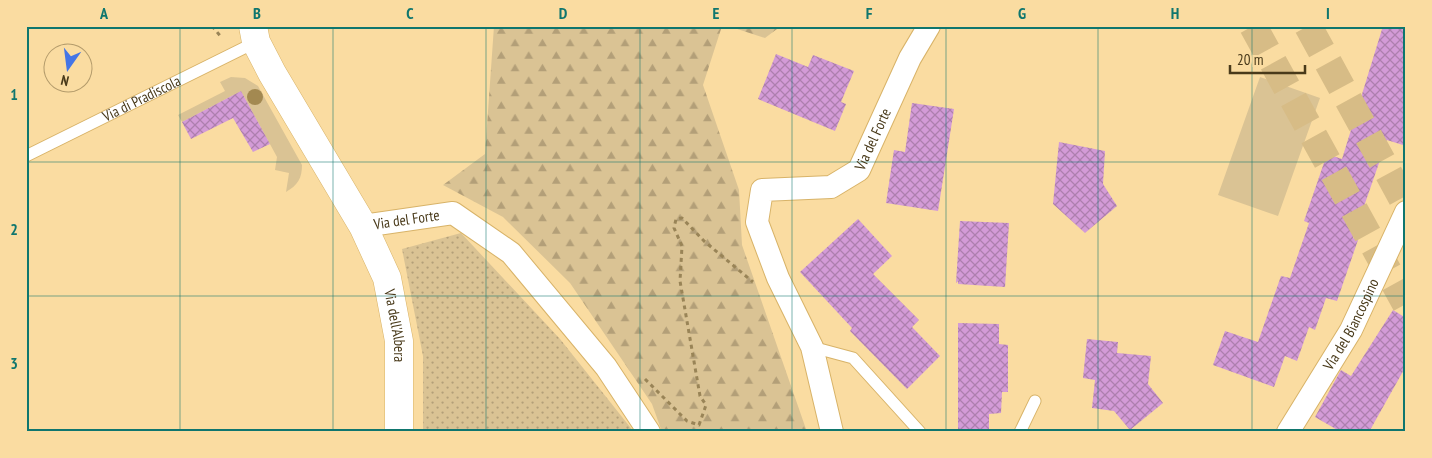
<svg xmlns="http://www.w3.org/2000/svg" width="1432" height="458" font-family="'PT Sans Narrow',sans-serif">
	<defs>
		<pattern id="forest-firs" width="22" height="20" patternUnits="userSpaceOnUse" patternTransform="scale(1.25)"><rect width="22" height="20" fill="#dac394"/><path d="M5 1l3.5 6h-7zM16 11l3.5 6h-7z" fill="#b39f78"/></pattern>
		<pattern id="park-dots" width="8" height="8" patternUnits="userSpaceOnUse" patternTransform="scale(1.25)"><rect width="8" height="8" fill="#dac394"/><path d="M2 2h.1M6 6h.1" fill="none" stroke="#b39f78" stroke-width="1.8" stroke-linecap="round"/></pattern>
		<pattern id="building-cross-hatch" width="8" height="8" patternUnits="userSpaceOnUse" patternTransform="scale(1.25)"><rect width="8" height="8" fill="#d39bd7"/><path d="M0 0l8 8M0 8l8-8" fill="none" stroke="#ad7fae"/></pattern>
	</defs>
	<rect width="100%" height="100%" fill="#fadca1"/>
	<!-- green -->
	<path fill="#dac394" d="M231,77L245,78L258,86L302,165C302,178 298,185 286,192L289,173L275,170L277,157L241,91L182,122L178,115L225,91L220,82Z
		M1260,77L1320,98L1278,216L1218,195Z"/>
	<!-- forest -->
	<path fill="url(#forest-firs)" d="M494,26H722L703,85L739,190L742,245L807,432H662L652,404L570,283L503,217L443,185L485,154Z
		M728,26H781L765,38Z"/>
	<!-- park -->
	<path fill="url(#park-dots)" d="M461,233L560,339L634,432H423V356L402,249Z"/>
	<!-- building -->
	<path fill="url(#building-cross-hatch)" d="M1383,26H1406V146L1387,140L1353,238L1358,240L1337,301L1326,298L1315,330L1309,327L1297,361L1285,356L1274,387L1213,365L1225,331L1258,342L1281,276L1290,278L1309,223L1304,221L1327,154L1342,159Z
		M776,54L808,67L813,55L854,71L841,102L846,104L835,131L758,99Z
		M241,91L270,144L253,152L233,118L191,139L182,122Z
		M912,103L954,109L938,211L886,203L894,150L905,152Z
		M1059,142L1105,151L1103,184L1117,206L1085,233L1053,204Z
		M858,219L892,256L873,274L919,320L912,327L940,356L907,389L850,331L852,328L800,272Z
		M960,221L1009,223L1005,287L958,284V281L956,283Z
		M1393,310L1406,318V366L1369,432H1341L1315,417L1341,370L1351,376Z
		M958,323L999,324V344L1008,345V392H1002L1001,413L989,414V432H958Z
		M1087,339L1118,342L1117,353L1151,356L1148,384L1163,403L1130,430L1114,411L1092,408L1095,380L1083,378Z"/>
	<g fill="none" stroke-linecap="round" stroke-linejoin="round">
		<!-- trunk-tunnel -->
		<path stroke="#d7bc86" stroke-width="28" stroke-dasharray="28 14" stroke-linecap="butt" d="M1253,26L1406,304
			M1308,26L1406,205"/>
		<defs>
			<g id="service">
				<path id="s1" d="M26,156L256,42"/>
				<path d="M812,347L853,358L920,432"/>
				<path d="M1020,432L1035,401"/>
			</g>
			<g id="minor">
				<path id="s2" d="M363,226L453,213L511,253L606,367L649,432"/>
				<path id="s3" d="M832,432L812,347L778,278L757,222L762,190L831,187L859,170L910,58L929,26"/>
				<path id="s4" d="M1288,432L1351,330L1406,212"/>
			</g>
			<g id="tertiary">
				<path id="s5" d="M253,26L256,42L272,73L363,226L387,278L399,341V432"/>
			</g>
		</defs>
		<!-- service casing -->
		<use href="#service" stroke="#d8b368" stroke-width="13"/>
		<!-- minor casing -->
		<use href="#minor" stroke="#d8b368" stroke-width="24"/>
		<!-- tertiary casing -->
		<use href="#tertiary" stroke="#d8b368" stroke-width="29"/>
		<!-- path -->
		<path stroke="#998457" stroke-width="3" stroke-dasharray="4 4" stroke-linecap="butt" d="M212,26L222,38
			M645,379L687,421L699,425L706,405L700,396L680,281L682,246L674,228L676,219L682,218L704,241L753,282"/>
		<!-- service -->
		<use href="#service" stroke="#fff" stroke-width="11"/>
		<!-- minor -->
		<use href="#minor" stroke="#fff" stroke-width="22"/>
		<!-- tertiary -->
		<use href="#tertiary" stroke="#fff" stroke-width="28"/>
	</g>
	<!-- trees -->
	<circle fill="#a38951" cx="255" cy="97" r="8"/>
	<!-- grid -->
	<path fill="none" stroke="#0f766e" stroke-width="1" stroke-opacity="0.55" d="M180,26V432M333,26V432M486,26V432M640,26V432M792,26V432M946,26V432M1098,26V432M1252,26V432M26,162H1406M26,296H1406"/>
	<g text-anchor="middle" stroke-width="5" stroke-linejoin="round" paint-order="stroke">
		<!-- street labels -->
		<g font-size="15" fill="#493a1a" stroke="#fadca1">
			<text dy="5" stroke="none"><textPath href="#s1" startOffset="129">Via di Pradiscola</textPath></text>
			<text dy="5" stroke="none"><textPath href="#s3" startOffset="392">Via del Forte</textPath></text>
			<text dy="5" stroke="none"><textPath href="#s2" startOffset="44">Via del Forte</textPath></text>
			<text dy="5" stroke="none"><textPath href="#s4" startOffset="125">Via del Biancospino</textPath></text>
			<text dy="5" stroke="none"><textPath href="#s5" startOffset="335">Via dell'Albera</textPath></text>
		</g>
	</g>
	<!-- border -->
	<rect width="1432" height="458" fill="none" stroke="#fadca1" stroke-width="55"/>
	<!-- north arrow -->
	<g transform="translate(68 68) rotate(194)"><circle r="24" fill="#fadca1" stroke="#b39b6b"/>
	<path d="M0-4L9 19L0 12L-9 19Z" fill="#4475e6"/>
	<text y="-8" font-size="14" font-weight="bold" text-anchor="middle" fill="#493a1a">N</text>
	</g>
	<!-- scale -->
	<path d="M1230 65v8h75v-8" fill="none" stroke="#493a1a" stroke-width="2.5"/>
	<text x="1237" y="65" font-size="15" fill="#493a1a" stroke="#fadca1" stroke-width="4" paint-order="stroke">20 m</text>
	<rect x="28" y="28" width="1376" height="402" fill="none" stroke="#0f766e" stroke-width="2"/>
	<g font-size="16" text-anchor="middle" font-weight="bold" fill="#0f766e">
		<text x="104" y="19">A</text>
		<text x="257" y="19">B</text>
		<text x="410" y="19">C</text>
		<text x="563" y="19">D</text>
		<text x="716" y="19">E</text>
		<text x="869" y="19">F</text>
		<text x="1022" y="19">G</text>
		<text x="1175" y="19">H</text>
		<text x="1328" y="19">I</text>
		<text x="14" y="100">1</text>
		<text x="14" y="235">2</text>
		<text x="14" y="369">3</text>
	</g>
</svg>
